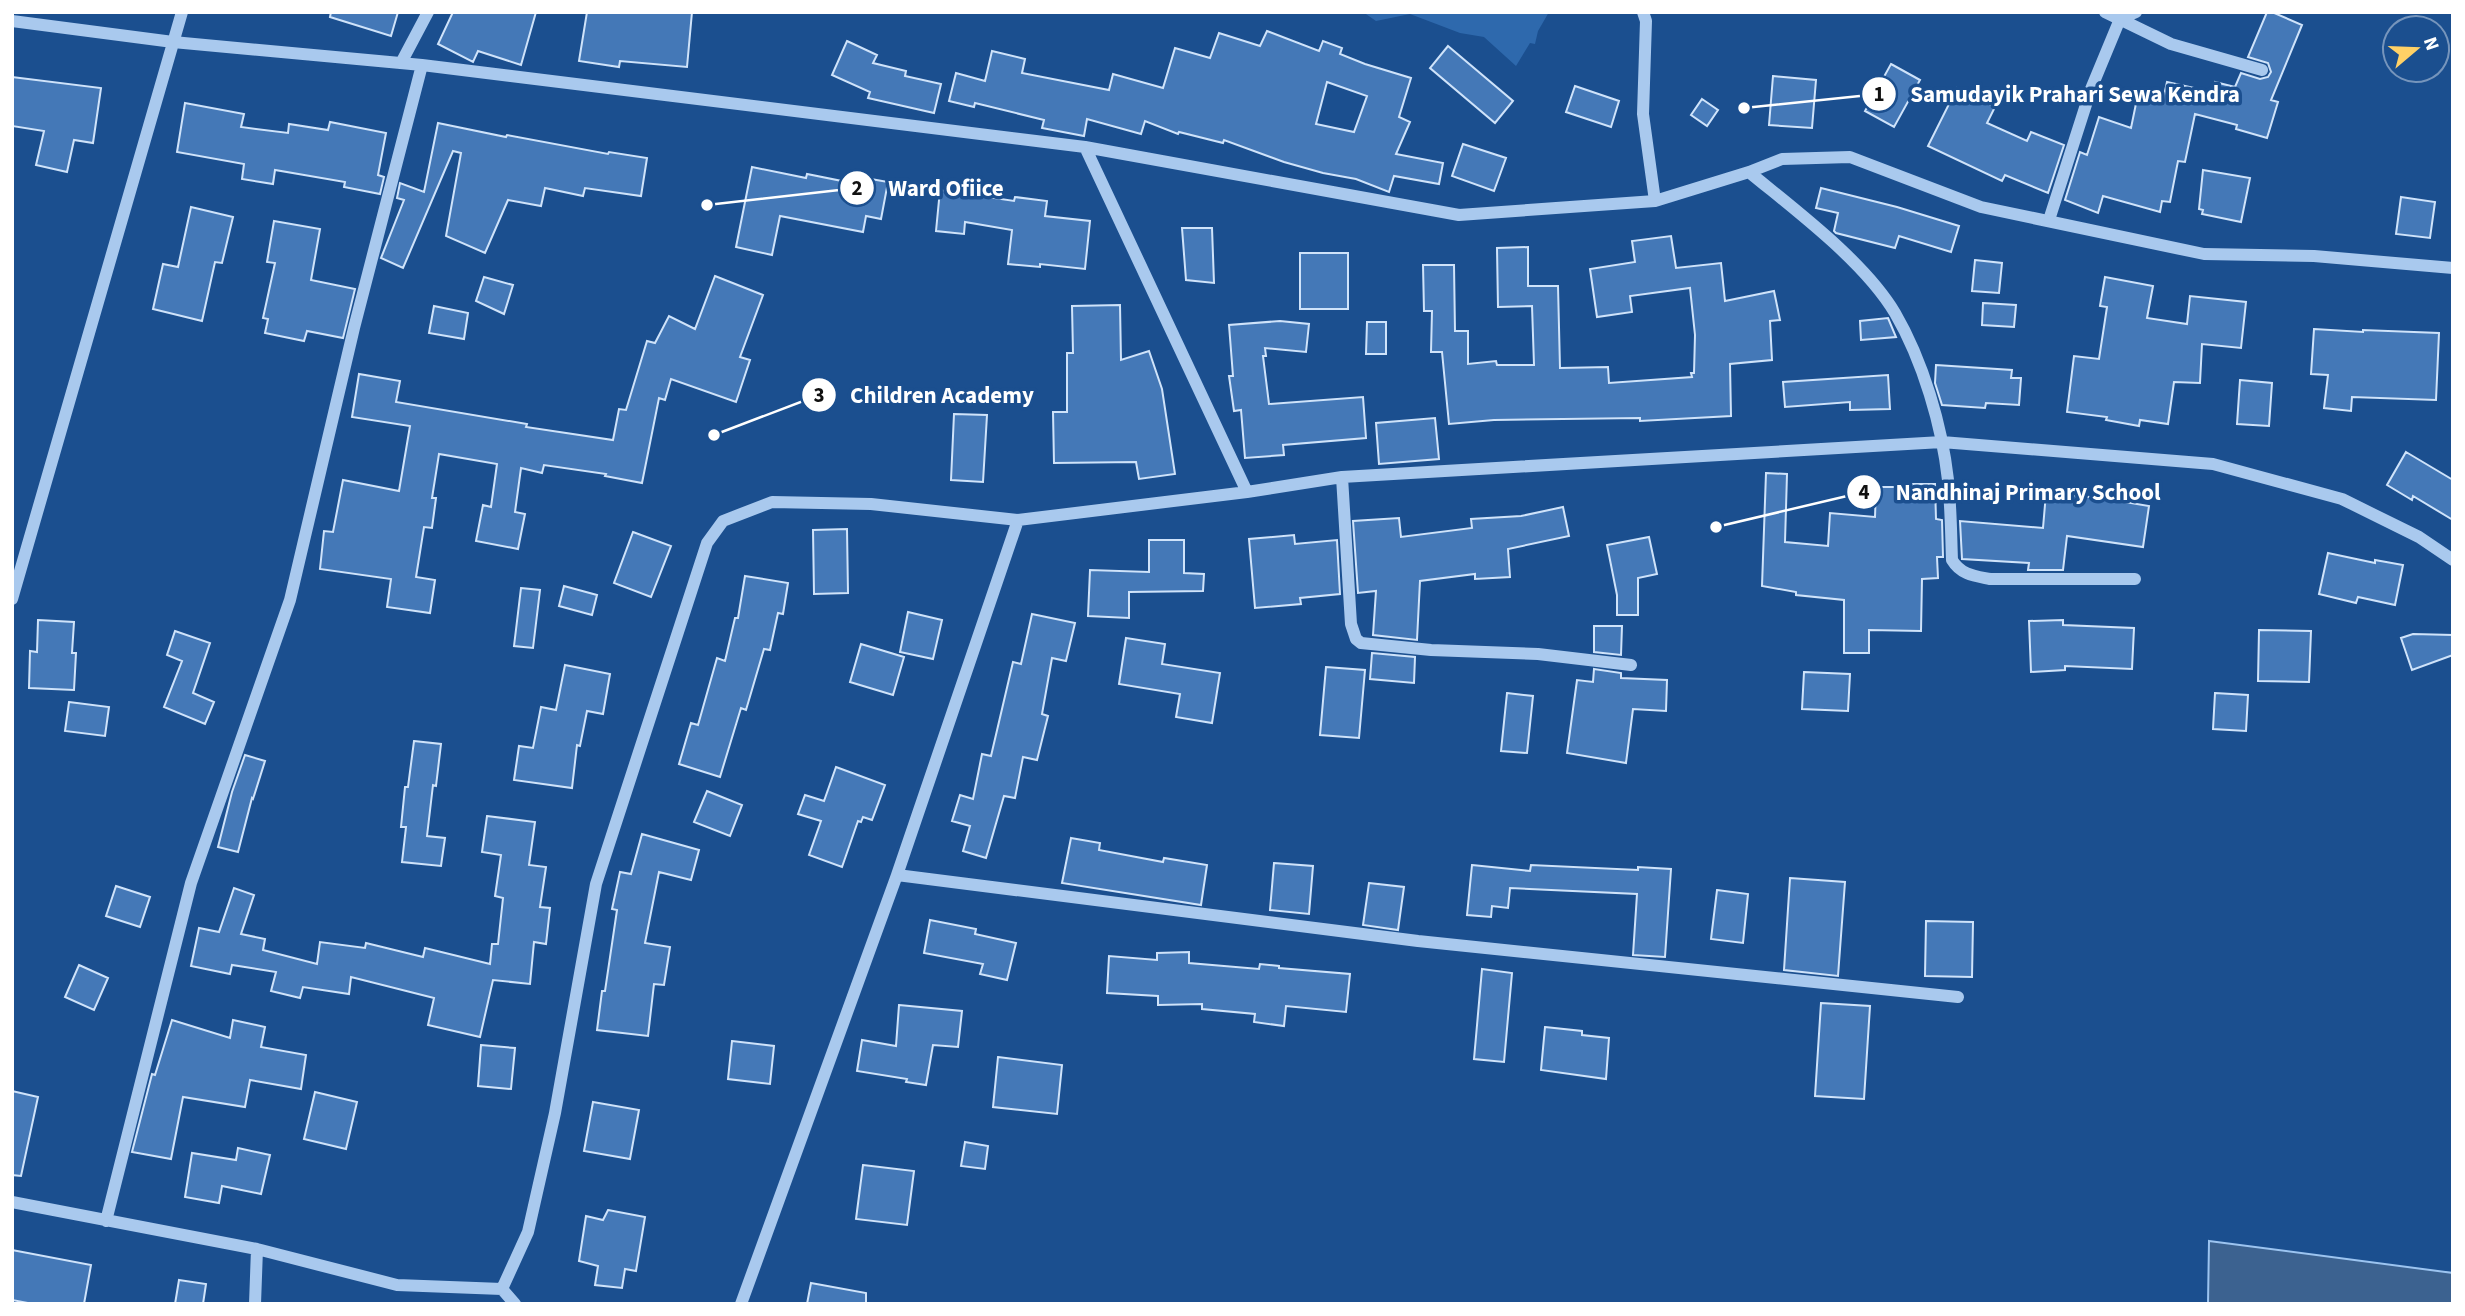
<svg xmlns="http://www.w3.org/2000/svg" width="2465" height="1316" font-family="'Source Sans 3',sans-serif">
	<rect width="100%" height="100%" fill="#1b4f8f"/>
	<!-- green -->
	<path fill="#2e69ad" d="M1363,12H1549L1538,31L1535,44L1530,43L1516,66L1484,37L1460,33L1410,14L1376,21Z"/>
	<!-- water -->
	<path fill="#3c6290" stroke="#9cc4f0" stroke-width="2" d="M2209,1241L2453,1273V1304H2208Z"/>
	<!-- building -->
	<path fill="#4478b7" stroke="#cfe3fa" stroke-width="2" fill-rule="evenodd" d="M331,12H398L391,36L330,17Z
		M453,12H536L521,65L478,51L473,62L438,44Z
		M587,12H692L687,67L620,61L619,67L579,61Z
		M2267,12H2272L2302,25L2271,100L2278,102L2267,138L2236,129L2237,125L2195,114L2185,162L2178,161L2170,202L2162,201L2160,212L2103,196L2098,213L2065,200L2080,152L2087,155L2099,117L2131,128L2138,94L2163,100L2167,82L2212,92L2215,82L2235,87L2241,73L2260,79L2268,77L2271,72L2268,63L2248,57Z
		M1267,31L1319,51L1323,41L1342,48L1340,54L1365,64L1411,78L1399,117L1410,122L1396,154L1443,163L1439,184L1394,176L1389,192L1356,179L1323,173L1284,162L1224,140L1223,143L1179,132L1178,134L1145,121L1141,134L1087,119L1084,136L1042,128L1044,120L975,103L974,107L949,101L956,73L985,81L992,51L1025,59L1022,73L1109,90L1113,74L1163,88L1175,48L1210,58L1219,33L1260,46ZM1327,82L1367,96L1354,132L1316,124Z
		M847,41L877,55L873,63L906,71L905,76L941,84L934,113L868,98L870,92L832,75Z
		M1448,46L1513,101L1495,123L1430,68Z
		M1891,64L1920,80L1894,127L1865,111Z
		M1773,76L1816,80L1812,128L1769,125Z
		M12,77L101,88L93,143L74,140L67,172L36,165L44,131L12,126Z
		M1575,86L1619,101L1611,127L1566,112Z
		M1957,88L1995,107L1987,123L2027,141L2031,132L2064,145L2048,193L2005,175L2002,181L1928,146Z
		M1702,99L1718,110L1707,126L1691,115Z
		M185,103L244,114L241,127L288,133L289,124L328,130L330,122L386,133L378,175L384,177L380,194L344,187L345,182L275,170L273,184L242,179L244,164L177,152Z
		M438,123L506,137L507,135L608,154L609,152L647,158L641,196L585,188L583,196L545,188L541,206L508,200L485,253L446,236L461,153L453,151L403,268L381,258L404,200L397,198L400,183L424,192Z
		M1463,144L1506,158L1494,191L1452,176Z
		M752,167L806,178L807,174L852,183L854,176L888,182L881,219L866,216L863,232L780,216L772,255L736,247Z
		M2203,170L2250,178L2241,222L2202,214L2203,210L2199,209Z
		M1821,188L1897,207L1959,226L1951,252L1899,236L1895,248L1836,233L1834,231L1838,213L1816,208Z
		M940,190L1014,201L1015,197L1047,201L1045,216L1090,221L1085,269L1040,264V267L1008,264L1012,230L965,222L964,234L936,231Z
		M2401,197L2435,202L2430,238L2396,234Z
		M191,207L233,217L222,263L215,262L202,321L153,309L163,264L178,267Z
		M274,221L320,229L311,280L355,289L343,338L307,331L304,341L265,333L268,319L263,318L275,263L267,262Z
		M1182,228H1212L1214,283L1186,280Z
		M1671,236L1676,268L1721,263L1725,301L1774,291L1780,320L1770,321L1772,360L1730,364L1731,416L1640,421V418L1494,420L1449,424L1442,352H1431L1432,311H1424L1423,265H1454L1455,331H1468V364L1496,361L1497,365H1534L1532,306L1498,307L1497,248L1528,247V286H1558L1560,368L1608,367L1609,383L1692,377L1691,373H1694L1695,335L1690,288L1630,296L1632,312L1597,317L1590,269L1635,262L1632,241Z
		M1300,253H1348V309H1300Z
		M1975,260L2002,263L1999,293L1972,291Z
		M715,276L763,295L740,357L750,360L736,402L671,379L665,400L659,398L642,483L605,476L606,474L544,465L542,473L521,468L515,512L525,514L518,549L476,541L483,505L491,507L497,464L439,454L432,498H436L432,528L424,527L416,577L435,580L430,613L387,607L391,579L320,569L324,531L333,532L343,480L399,491L410,426L352,417L359,374L400,381L396,402L527,424L526,427L613,440L619,409L626,410L647,341L655,343L669,316L695,329Z
		M484,277L513,285L504,314L476,301Z
		M2105,277L2153,286L2147,318L2187,324L2190,296L2246,302L2241,348L2202,344L2200,383L2174,382L2168,424L2140,420L2139,426L2106,420L2107,417L2067,412L2074,356L2099,359L2107,307L2100,306Z
		M1983,303L2016,305L2014,327L1982,325Z
		M1120,305L1121,360L1149,351L1162,389L1175,474L1139,479L1136,462L1054,463L1053,412H1067V353H1073L1072,306Z
		M434,306L468,313L464,339L429,333Z
		M1888,318L1896,337L1861,340L1860,321Z
		M1280,321L1309,324L1306,352L1265,348L1266,356H1263L1269,404L1363,397L1366,438L1283,445L1284,455L1245,458L1241,410L1234,411L1229,376H1233L1229,325Z
		M1367,322H1386V354H1366Z
		M2314,329L2363,332V330L2439,333L2436,400L2352,397L2351,411L2324,408L2328,375L2311,374Z
		M1936,365L2012,370L2011,378H2021L2019,405L1986,403L1985,408L1942,405L1935,383Z
		M1888,375L1890,409L1850,410V402L1785,407L1783,382Z
		M2240,380L2272,383L2269,426L2237,424Z
		M954,414L987,415L983,482L951,480Z
		M1435,418L1439,459L1379,464L1376,423Z
		M2406,452L2453,480V520L2413,496L2412,500L2387,485Z
		M1766,473L1787,474L1785,542L1828,546L1830,513L1875,517L1876,487H1912V484H1935L1936,519L1942,520L1943,557H1937L1938,578L1922,579L1921,631L1869,630V653H1844V600L1796,595V592L1762,586Z
		M2046,493L2101,498L2149,506L2143,547L2067,536L2063,570H2028L2029,563L1962,559L1960,521L2043,528Z
		M1563,507L1569,536L1508,549L1510,577L1475,579V574L1420,581L1417,640L1373,635L1376,591L1358,593L1353,521L1399,518L1401,537L1472,528L1471,519L1521,516Z
		M847,529L848,593L814,594L813,530Z
		M633,532L671,546L651,597L614,583Z
		M1294,535L1295,544L1337,540L1340,594L1300,598L1301,604L1255,608L1249,539Z
		M1649,537L1657,574L1638,578V615H1617V595L1607,545Z
		M1149,540H1184V573L1204,574L1203,591L1129,592V618L1088,616L1090,570L1149,572Z
		M2328,553L2375,563V560L2403,565L2395,605L2358,597L2356,603L2319,594Z
		M745,576L788,583L783,614L778,613L770,650L764,649L746,710L741,708L720,777L679,764L691,723L698,725L717,658L725,661L735,618H738Z
		M564,586L597,595L592,615L559,606Z
		M521,588L540,590L533,648L514,646Z
		M908,612L942,620L933,659L900,652Z
		M1032,614L1075,623L1066,661L1052,658L1042,714L1048,716L1037,760L1023,757L1015,798L1004,796L986,858L963,851L970,826L952,821L960,795L973,799L982,754L991,756L1013,662L1021,664Z
		M38,620L74,622L72,653H76L74,690L29,688L30,651L37,652Z
		M2063,620V625L2134,628L2132,669L2065,666V670L2031,672L2029,621Z
		M1594,626H1622L1621,655L1594,652Z
		M2259,630L2311,631L2309,682L2258,681Z
		M175,631L210,643L193,693L214,702L205,724L164,707L182,661L167,655Z
		M2413,634L2453,635V655L2412,670L2401,638Z
		M1126,638L1165,644L1162,664L1220,673L1212,723L1176,717L1180,694L1119,684Z
		M861,644L904,657L893,695L850,682Z
		M1372,653L1415,657L1414,683L1370,679Z
		M565,665L610,674L603,714L587,711L580,746L577,745L572,788L514,780L519,746L533,748L541,707L556,710Z
		M1326,667L1365,670L1359,738L1320,735Z
		M1594,669L1621,673V678L1667,680L1666,711L1633,709L1626,763L1567,753L1577,680L1593,682Z
		M1804,672L1850,674L1848,711L1802,709Z
		M1507,693L1533,696L1527,753L1501,751Z
		M2215,693L2248,695L2246,731L2213,729Z
		M69,702L109,707L105,736L65,731Z
		M414,741L441,744L436,786L433,785L427,836L445,838L441,866L402,862L406,827H401L405,787H408Z
		M245,755L265,761L253,799L252,798L238,852L218,847L232,792Z
		M836,767L885,785L872,820L863,817L861,822L858,821L842,867L809,855L821,821L798,814L805,795L824,801Z
		M707,791L742,805L730,836L694,822Z
		M487,816L535,822L529,865L546,867L540,907L550,908L546,944L534,942L530,984L493,980L480,1037L428,1025L434,998L351,977L349,994L303,987L300,998L271,991L276,972L232,965L230,974L191,966L199,928L219,932L234,888L254,895L241,934L265,939L263,950L317,964L320,942L365,948L366,943L423,957L425,948L490,964L492,944H498L503,898L495,896L501,855L482,852Z
		M642,834L699,850L691,880L659,872L645,943L670,947L664,985L654,984L648,1036L597,1030L602,991H605L617,910L612,909L620,872L631,874Z
		M1071,838L1100,843L1099,850L1163,862L1164,858L1207,865L1201,905L1062,883Z
		M1274,863L1313,866L1309,914L1270,910Z
		M1472,865L1530,871L1531,865L1638,870V867L1671,869L1665,957L1633,955L1637,894L1510,888L1508,908L1492,906L1491,917L1467,915Z
		M1790,878L1845,882L1838,976L1784,970Z
		M1369,883L1404,887L1398,930L1363,925Z
		M116,886L150,897L140,927L106,916Z
		M1717,890L1748,894L1743,943L1711,939Z
		M930,920L976,929L975,934L1016,943L1007,980L980,974L983,964L924,953Z
		M1926,921L1973,922L1972,977L1925,976Z
		M1189,952V963L1259,969L1260,964L1279,966V968L1350,974L1346,1012L1286,1006L1284,1026L1254,1022L1255,1014L1202,1009V1004L1158,1005V996L1107,993L1109,956L1157,960V953Z
		M79,965L108,978L94,1010L65,997Z
		M1482,969L1512,973L1504,1062L1474,1059Z
		M1821,1003L1870,1006L1864,1099L1815,1096Z
		M899,1005L962,1011L958,1047L933,1045L926,1085L906,1082L907,1079L857,1071L862,1040L896,1046Z
		M172,1020L230,1038L233,1020L265,1027L261,1047L306,1055L301,1089L250,1080L245,1107L183,1097L171,1159L132,1152L152,1074L155,1075Z
		M1545,1027L1582,1031V1035L1609,1038L1606,1079L1541,1070Z
		M732,1041L774,1046L770,1084L728,1079Z
		M481,1045L515,1048L511,1089L478,1086Z
		M998,1057L1062,1065L1057,1114L993,1107Z
		M12,1091L38,1097L21,1176L12,1175Z
		M315,1092L357,1102L346,1149L304,1139Z
		M593,1102L639,1110L630,1159L584,1151Z
		M965,1142L988,1146L985,1169L961,1166Z
		M238,1148L270,1155L261,1194L222,1186L219,1203L185,1197L192,1153L236,1160Z
		M863,1165L914,1171L907,1225L856,1219Z
		M608,1210L645,1217L636,1271L625,1269L622,1288L595,1285L598,1266L579,1261L586,1216L603,1220Z
		M12,1250L91,1265L84,1304H33L12,1300Z
		M179,1280L206,1284L203,1304H175Z
		M811,1283L866,1293V1304H807Z"/>
	<g fill="none" stroke-linecap="round" stroke-linejoin="round">
		<!-- minor -->
		<path stroke="#a9c9ee" stroke-width="12" d="M1643,12L1646,21L1643,114L1655,201
			M2105,12L2171,44L2262,70
			M12,21L173,42L422,65L1085,147L1459,215L1655,201L1749,172L1782,159L1850,157L1981,207L2204,254L2314,256L2453,268
			M401,63L428,12
			M1085,147L1247,492
			M1749,172C1795,210 1864,261 1895,313C1923,361 1942,426 1948,480C1951,507 1951,534 1952,560C1961,575 1975,576 1990,579H2135
			M2049,220L2091,89L2120,19L2136,12
			M1342,477L1351,624L1356,639L1361,643L1431,650L1538,654L1631,665
			M1018,520L897,875L1418,941L1958,997
			M12,599L182,12
			M12,1202L257,1249L397,1285L502,1289L528,1232L555,1113L596,884L707,543L723,521L772,502L871,504L1018,520L1247,492L1342,477L1942,442L2213,464L2342,499L2419,537L2453,560
			M106,1221L191,883L290,600L354,328L422,65
			M502,1289L515,1304
			M255,1304L257,1249
			M741,1304L897,875"/>
	</g>
	<!-- callouts -->
	<path fill="none" stroke="#fff" stroke-width="2.5" d="M1744 108L1879 94M707 205L857 188M714 435L819 395M1716 527L1864 492"/>
	<g fill="#fff" stroke="#1b4f8f" stroke-width="2.5">
		<circle cx="1744" cy="108" r="7"/>
		<circle cx="707" cy="205" r="7"/>
		<circle cx="714" cy="435" r="7"/>
		<circle cx="1716" cy="527" r="7"/>
		<circle cx="1879" cy="94" r="18"/>
		<circle cx="857" cy="188" r="18"/>
		<circle cx="819" cy="395" r="18"/>
		<circle cx="1864" cy="492" r="18"/>
	</g>
	<g font-size="21" text-anchor="middle" font-weight="bold" fill="#111">
		<text x="1879" y="101">1</text>
		<text x="857" y="195">2</text>
		<text x="819" y="402">3</text>
		<text x="1864" y="499">4</text>
	</g>
	<g font-size="23" text-anchor="middle" font-weight="bold" fill="#fff" stroke="#1b4f8f" stroke-width="7" stroke-linejoin="round" paint-order="stroke">
		<text x="2075" y="102">Samudayik Prahari Sewa Kendra</text>
		<text x="946" y="196">Ward Ofiice</text>
		<text x="942" y="403">Children Academy</text>
		<text x="2028" y="500">Nandhinaj Primary School</text>
	</g>
	<!-- border -->
	<rect width="2465" height="1316" fill="none" stroke="#ffffff" stroke-width="28"/>
	<!-- north arrow -->
	<g transform="translate(2416 49) rotate(71)"><circle r="33" fill="#1b4f8f" stroke="#7695bc" stroke-width="2"/>
	<path d="M0-5L12 26L0 18L-12 26Z" fill="#ffd166"/>
	<text y="-10" font-size="19" font-weight="bold" text-anchor="middle" fill="#ffffff">N</text>
	</g>
</svg>
